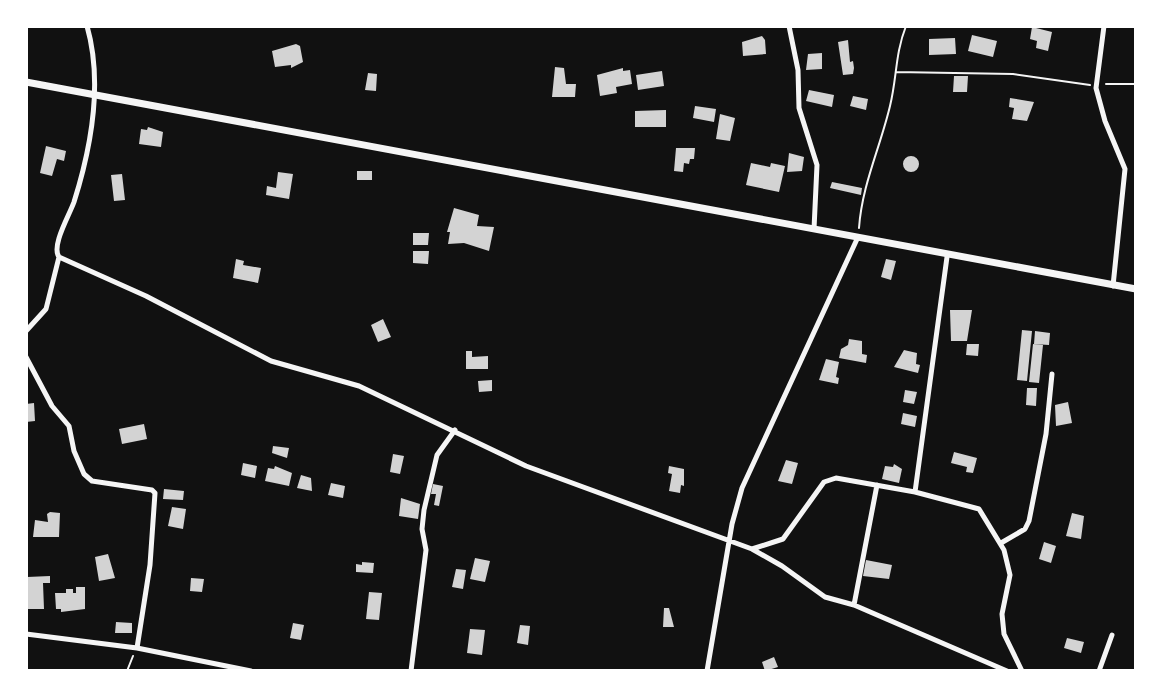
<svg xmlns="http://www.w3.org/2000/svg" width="1162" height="697" font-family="Inter,sans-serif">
	<rect width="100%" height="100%" fill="#111"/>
	<!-- building -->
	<path fill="#d3d3d3" d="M1032,27L1052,32L1048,51L1036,48L1037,41L1030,39Z
		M972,35L997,41L993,57L968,51Z
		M762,36L765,40L766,54L743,56L742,42Z
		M955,38L956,54L929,55V39Z
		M848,40L850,62L853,61L854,68L853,74L843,75L838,42Z
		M296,44L300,46L303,62L291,68V65L275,67L272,51Z
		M822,53V69L806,70L808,54Z
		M555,67L564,68L566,84H576L575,97H552Z
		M623,68V71L630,70L632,84L616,87L617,93L600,96L597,75Z
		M662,71L664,86L638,90L636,75Z
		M368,73L377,74L376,91L365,90Z
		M954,76H968L967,92H953Z
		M809,90L834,95L832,107L806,101Z
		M853,96L868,99L866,110L850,106Z
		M1010,98L1034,102L1027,121L1012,119L1014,108L1009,107Z
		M695,106L716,109L714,122L693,118Z
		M666,110V127H635V111Z
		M720,114L735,118L730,141L716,139Z
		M148,127L163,132L161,147L139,144L141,129L147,130Z
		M46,146L66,151L64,161L57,159L52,176L40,173Z
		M676,148H695L694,159H690L689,164L684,163L683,172L674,171Z
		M789,153L804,157L802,171L787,172Z
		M903 164a8 8 0 1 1 16 0a8 8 0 1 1-16 0Z
		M751,163L770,167L771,163L785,166L779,192L746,185Z
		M357,171H372V180H357Z
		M278,172L293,174L289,199L266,195L267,186L276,188Z
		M122,174L125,200L114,201L111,175Z
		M832,182L862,188L861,195L830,188Z
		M454,208L479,215L477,226L494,227L489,251L464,243L448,244L450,232H447Z
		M413,233H429L428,245H413Z
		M413,251H429L428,264L413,263Z
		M236,259L244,261L243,265L261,268L258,283L233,278Z
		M886,259L896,261L891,280L881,277Z
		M950,310H972L967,341H951Z
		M383,319L391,337L378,342L371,325Z
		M1022,330L1032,331L1027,381L1017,380Z
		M1035,331L1050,333L1049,345L1034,344Z
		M849,339L862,341V354L867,355L866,363L839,358L841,349L848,345Z
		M967,344H979L978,356L966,355Z
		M1033,344L1043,345L1039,383L1029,382Z
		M904,350L917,353L916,364L920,365L918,373L894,367Z
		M466,351H472V357L488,356V369H466Z
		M826,359L839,362L836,377L839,378L838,384L819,380Z
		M492,380V391L479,392L478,381Z
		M1027,388H1037L1036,406L1026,405Z
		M905,390L917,392L914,404L903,402Z
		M1068,402L1072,423L1056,426L1055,405Z
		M34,403L35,421L26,422V404Z
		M903,413L917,416L915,427L901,424Z
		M144,424L147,439L122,444L119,429Z
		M273,446L289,448L287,458L272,453Z
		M954,452L977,458L973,473L966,472L967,467L951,463Z
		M393,454L404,456L400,474L390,472Z
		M786,460L798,463L792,484L778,481Z
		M243,463L257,466L255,478L241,475Z
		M894,464L902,469L899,483L882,479L885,466L893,467Z
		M275,466L292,473L289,486L265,481L268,468L274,469Z
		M669,466L684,469V486L681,485L680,493L669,491L672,474L668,473Z
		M301,475L311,478L312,491L297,488Z
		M331,483L345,486L343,498L328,495Z
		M433,484L443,486L439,506L434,505L436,494H431Z
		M164,489L184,491L183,500L163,499Z
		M401,498L420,504L418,519L399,516Z
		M172,507L186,509L183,529L168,526Z
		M50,512L60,513L59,537H33L35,520L48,522L47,514Z
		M1072,513L1084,516L1081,539L1066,536Z
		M1044,542L1056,546L1051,563L1039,559Z
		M108,554L115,578L99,581L95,557Z
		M475,558L490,561L485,582L470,579Z
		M866,560L892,565L889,579L863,576Z
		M362,562L374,563L373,573L356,572V564L362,565Z
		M456,569L466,570L463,589L452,587Z
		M50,576V583H43L44,609H28L27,577Z
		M191,578L204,579L202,592L190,591Z
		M76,587H85V609L61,612V609H56L55,593H66V589H73V593H76Z
		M369,592L382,593L379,620L366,619Z
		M664,608H669L674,627H663Z
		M116,622L132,623V633H115Z
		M293,623L304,625L301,640L290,638Z
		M520,625L530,626L528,645L517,643Z
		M470,629L485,630L482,655L467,653Z
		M1067,638L1084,642L1081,653L1064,648Z
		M774,657L778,667L765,671L762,662Z"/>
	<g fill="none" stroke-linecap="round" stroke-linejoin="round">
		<!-- path -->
		<path stroke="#f5f5f5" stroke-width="2" d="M896,72L1013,74L1090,85
			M1106,84H1136
			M859,228C862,185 880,148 890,106C897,78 895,54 906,26
			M127,671L133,656"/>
		<!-- minor -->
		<path stroke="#f5f5f5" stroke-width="5" d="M87,26C103,82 91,148 74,202C69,216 51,246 59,257L146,296L271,361L359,386L526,466L752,549L782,566L825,597L854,605L1007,671
			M789,26L798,70L799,108L817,165L814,229
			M1104,26L1096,88L1105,121L1125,169L1113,286
			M26,331L46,309L59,257
			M26,357L52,406L69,426L74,451L84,474L92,481L152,490L155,493L150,565L137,648
			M915,492L947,257
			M1001,543L1025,529L1029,521L1046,434L1052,374
			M752,549L783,539L824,482L836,478L915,492L979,509L1004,550L1010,575L1002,614L1004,634L1022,671
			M854,605L877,485
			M26,634L137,648L251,671
			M411,671L426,550L422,529L424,510L437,455L455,430
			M707,671L732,524L742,488L858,237
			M1099,671L1112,635"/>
		<!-- tertiary -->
		<path stroke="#f5f5f5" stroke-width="7" d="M26,82L1136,289"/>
	</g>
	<!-- border -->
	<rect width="1162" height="697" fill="none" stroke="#ffffff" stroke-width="56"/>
</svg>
